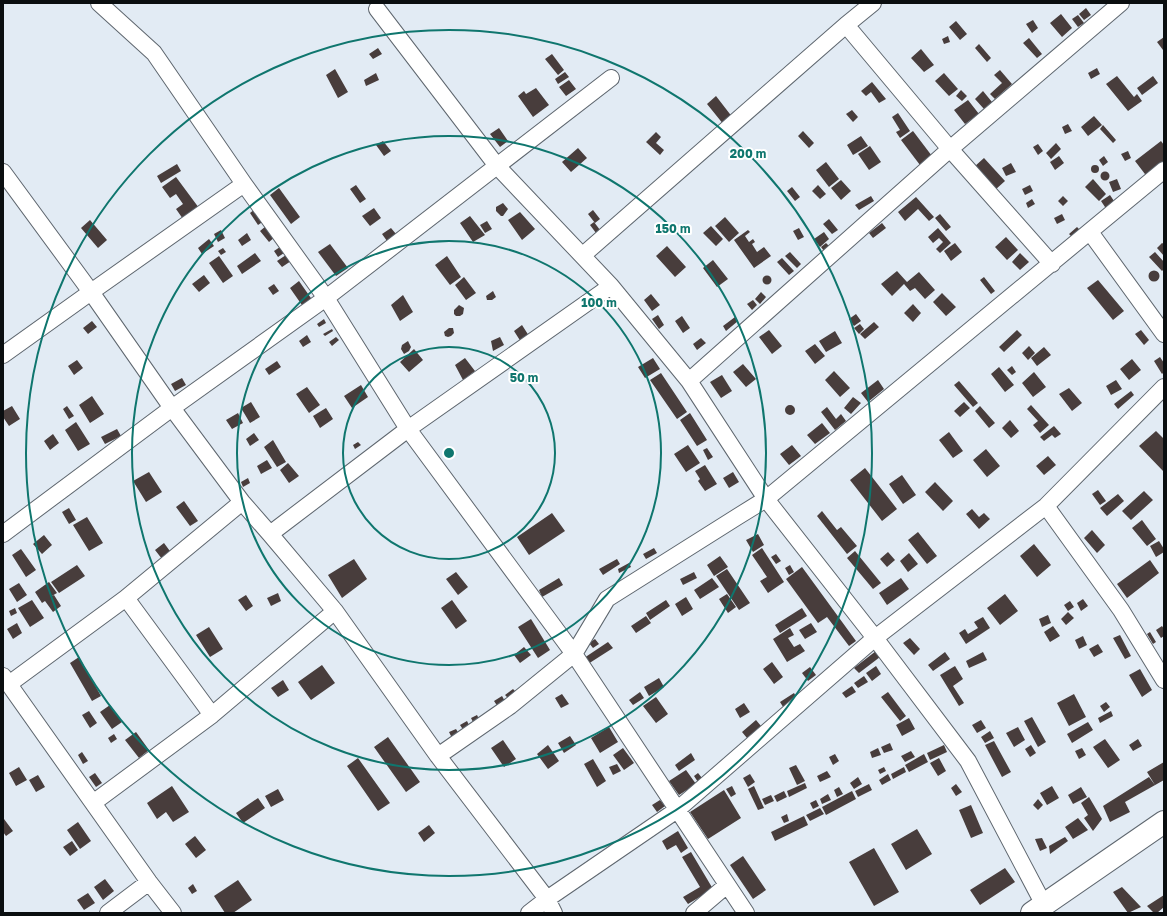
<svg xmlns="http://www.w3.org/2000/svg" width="1167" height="916" font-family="'Golos Text',sans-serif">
	<rect width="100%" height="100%" fill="#e2ebf4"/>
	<!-- building -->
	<path fill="#483d3c" d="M1086,8L1091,15L1084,20L1079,14Z
		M1061,14L1072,28L1062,37L1050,23Z
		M1078,15L1084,23L1078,27L1072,19Z
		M1033,20L1038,28L1032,33L1026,24Z
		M956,21L967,34L960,40L949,27Z
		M948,36L950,42L944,44L942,39Z
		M1164,37V50H1163L1157,42Z
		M1029,38L1042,54L1037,58L1023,43Z
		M979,44L991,58L987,62L975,48Z
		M378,48L382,54L373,59L369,54Z
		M921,49L934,65L924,72L911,58Z
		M552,54L564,70L558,75L545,59Z
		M1097,68L1100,74L1091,79L1088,73Z
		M335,69L348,92L338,98L326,75Z
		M1000,70L1012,84L995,99L990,94L1002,83L994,75Z
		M565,72L569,77L558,84L555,79Z
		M376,73L379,80L366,86L364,80Z
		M944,73L958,89L949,96L935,81Z
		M1117,76L1134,97L1137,94L1142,101L1128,111L1106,84Z
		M1153,76L1158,83L1142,95L1137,88Z
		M569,80L576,89L566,96L559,87Z
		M872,82L886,99L879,103L871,92L866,96L861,91Z
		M536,88L549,105L533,117L518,96L524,91L526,94Z
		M961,90L967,96L962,101L956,96Z
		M983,91L992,102L984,109L975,99Z
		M716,96L733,118L724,125L707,104Z
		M968,100L979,114L965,124L954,110Z
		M852,110L858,117L853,122L846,114Z
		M898,113L910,131L900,138L896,132L900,130L892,117Z
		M1094,116L1102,125L1088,136L1081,127Z
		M1068,124L1072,131L1065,134L1062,127Z
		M1103,125L1116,140L1113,143L1100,129Z
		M499,128L508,141L500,147L490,134Z
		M803,131L814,143L809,148L798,136Z
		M913,131L935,160L923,169L901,140Z
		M656,132L661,137L656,143L664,150L660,155L646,142Z
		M861,136L868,146L853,155L847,145Z
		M383,141L391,151L384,156L376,145Z
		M1161,141L1164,145V165L1148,178L1135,161Z
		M1056,143L1061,149L1051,159L1046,153Z
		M1038,144L1043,151L1038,155L1033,147Z
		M870,146L881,162L869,170L858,154Z
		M578,148L587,158L571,172L562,162Z
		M1128,151L1131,158L1125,161L1121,154Z
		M1059,156L1064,163L1055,170L1050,162Z
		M1104,156L1108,162L1103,166L1099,160Z
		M984,158L1005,181L995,190L974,167Z
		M826,162L839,179L829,187L816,170Z
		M1011,163L1016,172L1006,176L1002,168Z
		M177,164L181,171L161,183L157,176Z
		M1091 169a4 4 0 1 1 8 0a4 4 0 1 1-8 0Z
		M1100.5 176a4.5 4.5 0 1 1 9 0a4.5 4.5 0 1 1-9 0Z
		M176,177L199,208L183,219L176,209L183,204L176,194L170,198L162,187Z
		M1093,179L1106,194L1099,201L1085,187Z
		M1117,179L1121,189L1113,192L1109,182Z
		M841,180L851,191L841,200L831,188Z
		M356,185L366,199L360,203L350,189Z
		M818,185L826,194L820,199L812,191Z
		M1030,185L1033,191L1025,195L1022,189Z
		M792,187L800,197L795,201L787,191Z
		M279,188L300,217L291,224L270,195Z
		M1110,195L1116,204L1107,210L1101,201Z
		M871,196L874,201L859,210L855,205Z
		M1063,196L1068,201L1063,206L1058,201Z
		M916,197L934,217L929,221L918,209L905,221L898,212Z
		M1032,199L1035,204L1028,208L1026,203Z
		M503,203L508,209L503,216H501L496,211V207Z
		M374,208L381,218L370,226L362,216Z
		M255,209L264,221L258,225L250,213Z
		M593,210L600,219L595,223L588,214Z
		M520,212L535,229L522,240L508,220Z
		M940,214L951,227L946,231L935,218Z
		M1062,214L1065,220L1057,224L1054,218Z
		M470,216L485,235L473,242L460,223Z
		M725,217L739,233L729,242L715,226Z
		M829,219L838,230L832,234L823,224Z
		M90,220L107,240L98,248L81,228Z
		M487,221L492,229L485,233L480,225Z
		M594,222L600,230L596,233L590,225Z
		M882,223L886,228L873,238L869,233Z
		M266,226L275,237L269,242L260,231Z
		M711,226L723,239L716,246L703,233Z
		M1077,227L1084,234L1076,241L1069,234Z
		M391,228L396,234L387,241L382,234Z
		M799,228L804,237L798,240L793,231Z
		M938,228L951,243L940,253L936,249L943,242L939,238L933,243L928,237Z
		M221,230L225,238L218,242L214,234Z
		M748,230L750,232L745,236L749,242L753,239L755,242L752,244L757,252L764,247L771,256L754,268L734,240Z
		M824,232L829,239L820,247L814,239Z
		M247,233L251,240L242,246L238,240Z
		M1006,237L1018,250L1007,260L995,247Z
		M209,239L214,246L202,254L198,248Z
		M826,243L830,247L824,251L821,247Z
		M955,243L962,252L951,261L944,251Z
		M1162,243L1164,244V256L1157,248Z
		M330,244L348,268L336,276L318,252Z
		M667,246L686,267L675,277L656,256Z
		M280,247L284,253L278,257L274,251Z
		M223,248L226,252L221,255L218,251Z
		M790,252L801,264L797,268L785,256Z
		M1155,252L1164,262V269L1162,271L1149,257Z
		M255,253L261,261L242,274L237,266Z
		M1020,253L1029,262L1020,270L1012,262Z
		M286,255L291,261L282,267L277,261Z
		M219,256L233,276L223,283L209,263Z
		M447,256L461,277L450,285L435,265Z
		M782,258L794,271L789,275L777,262Z
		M713,260L728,279L717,287L703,268Z
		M1148.5 276a5.5 5.5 0 1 1 11 0a5.5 5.5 0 1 1-11 0Z
		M897,271L907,282L919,272L935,290L925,299L915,288L910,291L904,284L892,296L881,284Z
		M204,275L210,283L199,292L192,284Z
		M762.5 280a4.5 4.5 0 1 1 9 0a4.5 4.5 0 1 1-9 0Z
		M464,277L476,293L466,300L455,285Z
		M984,277L995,291L991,294L980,280Z
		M1098,280L1124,311L1113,320L1087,288Z
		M299,281L313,301L304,308L290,288Z
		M274,284L279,291L273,295L268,288Z
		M493,291L496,297L492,300H487L486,296Z
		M761,292L766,297L760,304L755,299Z
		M942,293L956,307L946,316L933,302Z
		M651,294L660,305L652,311L644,300Z
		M403,295L413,312L400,321L391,305Z
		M753,300L757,305L752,310L747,304Z
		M913,304L921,313L913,322L904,313Z
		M459,305L464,308L463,314L460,316H456L454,314V310Z
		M856,314L861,321L854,326L849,319Z
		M658,315L664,325L659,329L652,319Z
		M682,316L690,328L683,333L675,321Z
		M735,317L738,321L726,331L723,326Z
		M324,319L326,323L319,327L317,324Z
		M92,321L97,327L88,334L83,328Z
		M874,322L879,327L865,339L860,334Z
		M860,324L864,329L859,334L854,328Z
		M522,325L529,336L521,342L514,331Z
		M449,328H453L454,333L451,336L448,337L445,336L444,332Z
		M332,329L333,331L325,336L323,334Z
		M769,330L782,346L772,354L759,337Z
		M1017,330L1022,335L1004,352L999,347Z
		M1141,330L1149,340L1144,345L1135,334Z
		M835,331L842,343L826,352L819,341Z
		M307,335L311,342L303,347L299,341Z
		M336,337L339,340L332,346L329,342Z
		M500,337L504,345L493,351L491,341Z
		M701,338L706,343L697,350L693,344Z
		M408,341L411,347L409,351L404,354L401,349L402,345Z
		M815,344L825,356L815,364L805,351Z
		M1029,346L1035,353L1028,360L1022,353Z
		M1044,347L1051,355L1037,366L1031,358Z
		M414,349L423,360L409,372L400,362Z
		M1160,357L1164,363V372L1162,374L1154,361Z
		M465,358L475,371L463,380L455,365Z
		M653,358L660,369L645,378L638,367Z
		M1132,359L1141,370L1129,380L1120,369Z
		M77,360L83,368L74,375L68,366Z
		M277,361L281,367L269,375L265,369Z
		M743,364L756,379L746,387L733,372Z
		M1012,366L1016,372L1012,375L1007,370Z
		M999,367L1014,385L1005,392L991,374Z
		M834,371L850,388L840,397L825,380Z
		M1034,372L1046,387L1033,397L1022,383Z
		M661,373L687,412L677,419L650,380Z
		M722,375L732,391L721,398L710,382Z
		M182,378L186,385L175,391L171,384Z
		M878,380L884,389L868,402L861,393Z
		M1116,380L1122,389L1111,395L1106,386Z
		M959,381L978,403L973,407L954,385Z
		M361,385L368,397L352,408L344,396Z
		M307,387L320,405L309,413L296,394Z
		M1069,388L1082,403L1072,411L1059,394Z
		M1131,391L1134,395L1118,409L1114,404Z
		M92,396L104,414L90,423L79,405Z
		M853,397L861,403L851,414L844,408Z
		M251,402L260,417L250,423L241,408Z
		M964,402L970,408L960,417L954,411Z
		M785 410a5 5 0 1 1 10 0a5 5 0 1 1-10 0Z
		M1031,405L1049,425L1040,433L1033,425L1038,421L1027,409Z
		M12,406L20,419L9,426L3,417V411Z
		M67,406L74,416L69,419L63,409Z
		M980,406L995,423L989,428L975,411Z
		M827,407L836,419L841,414L846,421L835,430L821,412Z
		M326,408L333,419L320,428L313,416Z
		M238,413L243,423L232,429L226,420Z
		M690,413L707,440L697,446L680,420Z
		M1010,420L1019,431L1011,438L1002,428Z
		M76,422L90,444L78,451L65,430Z
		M822,423L830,433L815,444L807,435Z
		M1054,426L1061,434L1055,438L1052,435L1044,441L1040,437Z
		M117,429L121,436L105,444L101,437Z
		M1156,431L1164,439V472L1139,446Z
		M949,432L963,451L953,458L939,440Z
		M254,433L259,440L250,446L246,439Z
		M53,434L59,443L50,450L44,441Z
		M273,440L286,462L277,467L264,447Z
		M358,442L361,445L355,449L353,445Z
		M688,445L700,463L686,472L674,454Z
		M792,445L801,456L789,465L780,454Z
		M707,448L713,457L708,460L703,450Z
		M986,449L1000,466L987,477L973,460Z
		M1048,456L1056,465L1044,475L1036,466Z
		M267,460L272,468L261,474L257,466Z
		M288,463L299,476L289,483L280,470Z
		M705,465L717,484L705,491L698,481L700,479L695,471Z
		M865,468L897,509L882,521L850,480Z
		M149,472L162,492L146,502L133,481Z
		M733,472L739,482L729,488L723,478Z
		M902,475L916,495L903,504L889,484Z
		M248,478L250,483L243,487L241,482Z
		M935,482L953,501L943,511L925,492Z
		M1098,490L1106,501L1100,505L1092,494Z
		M1144,491L1153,500L1131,520L1122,511Z
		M1118,494L1124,501L1107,516L1100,508Z
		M184,501L198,521L190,526L176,507Z
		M69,508L76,520L69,524L62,512Z
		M972,509L979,517L984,513L990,519L979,529L966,514Z
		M822,511L837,530L841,527L857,546L847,554L817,516Z
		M552,513L565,531L529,555L517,537Z
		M87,517L103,543L89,551L73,525Z
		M1142,520L1156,539L1147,546L1132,528Z
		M1092,530L1105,545L1097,553L1084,538Z
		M918,532L937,556L927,564L908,540Z
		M758,534L764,545L753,552L746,540Z
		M44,535L52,545L42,554L33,544Z
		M1159,541L1164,549V552L1156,557L1150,546Z
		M164,543L175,558L166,564L155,550Z
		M1034,544L1051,565L1037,577L1020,556Z
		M654,548L657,553L646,559L643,554Z
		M762,548L784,582L768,593L760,581L767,577L752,555Z
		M21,549L36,570L26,577L12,555Z
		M855,551L881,583L873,589L847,558Z
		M888,552L895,560L887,567L880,559Z
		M909,553L918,564L908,572L900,561Z
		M776,554L781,561L776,564L771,557Z
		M720,556L728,567L714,576L707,565Z
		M354,559L367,579L342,598L328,575Z
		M617,559L620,564L603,575L599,569Z
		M1150,560L1159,573L1127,598L1117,584Z
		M629,563L631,567L619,573L618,569Z
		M77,565L85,576L59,593L51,582Z
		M790,565L794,572L789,575L785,568Z
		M802,567L856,641L849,646L827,617L818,623L786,579Z
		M727,569L750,603L739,610L716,576Z
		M456,572L468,587L458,595L446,579Z
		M694,572L697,578L683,585L680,579Z
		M559,578L563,585L542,597L539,590Z
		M712,578L719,587L700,599L694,590Z
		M901,578L909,589L887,605L879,593Z
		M49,582L57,593L50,597L54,595L61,606L53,612L45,601L42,603L35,592Z
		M19,583L27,595L17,602L9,589Z
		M278,593L281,601L271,606L267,598Z
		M727,594L736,607L728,613L719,599Z
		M1005,594L1018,611L1000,625L987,608Z
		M246,595L253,606L246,611L238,600Z
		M686,597L693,609L682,616L675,604Z
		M1083,599L1088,606L1081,611L1077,603Z
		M32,600L44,618L30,627L18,608Z
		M452,600L467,621L456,629L441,608Z
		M666,600L670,606L650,620L646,613Z
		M1070,601L1074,607L1068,611L1064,605Z
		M15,608L17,613L11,616L9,611Z
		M802,608L807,616L780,633L775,625Z
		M1068,612L1074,618L1066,625L1061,619Z
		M1048,615L1051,623L1042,627L1039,619Z
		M646,616L651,623L636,633L631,626Z
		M983,617L990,628L966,644L959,633L965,629L968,634L978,628L974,622Z
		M531,619L550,650L538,658L518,627Z
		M17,623L22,633L13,639L7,629Z
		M811,623L817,632L805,639L799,630Z
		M1053,626L1060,636L1050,642L1044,632Z
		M1162,626L1164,629V636L1161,638L1156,630Z
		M209,627L223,649L210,657L196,635Z
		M790,628L794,635L788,638L794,647L800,644L805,651L787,662L773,639Z
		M1150,632L1156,642L1153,644L1147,634Z
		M1120,635L1131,656L1125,659L1113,638Z
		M1083,636L1087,645L1079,649L1075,640Z
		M910,638L920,649L914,655L903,643Z
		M595,639L599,644L593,648L589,643Z
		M608,642L613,648L588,664L584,658Z
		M1098,644L1103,652L1094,657L1089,649Z
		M524,647L531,655L520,663L514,655Z
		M876,651L880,657L859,673L854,668Z
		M945,652L950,659L933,671L928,665Z
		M983,652L987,660L969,668L966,661Z
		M79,657L101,696L92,701L70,663Z
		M772,662L783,677L774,684L763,669Z
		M322,665L335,683L311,700L298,682Z
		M876,666L881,674L872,681L866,673Z
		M955,666L963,679L953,686L964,703L959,706L940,675Z
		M810,667L816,675L808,681L802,673Z
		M1140,669L1152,690L1142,697L1129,675Z
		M864,676L868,682L858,688L854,683Z
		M659,678L664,687L649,696L644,687Z
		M283,680L289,690L278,697L271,688Z
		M852,686L856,692L846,698L842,693Z
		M513,689L518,694L510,700L505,695Z
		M640,692L644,698L633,705L629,700Z
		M888,692L906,716L900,721L881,697Z
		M794,693L799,702L785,710L780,702Z
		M562,694L569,704L561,708L555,698Z
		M1074,694L1086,717L1069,726L1057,703Z
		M502,696L506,703L498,707L494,701Z
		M656,697L668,714L656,723L643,706Z
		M1106,702L1110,707L1104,712L1100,706Z
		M744,703L750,712L740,718L735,709Z
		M110,705L122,722L112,729L100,712Z
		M89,711L97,723L90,728L82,715Z
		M1111,711L1113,716L1100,723L1098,718Z
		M477,715L480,721L474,724L471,718Z
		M1032,717L1046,742L1038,747L1024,721Z
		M909,718L915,729L902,736L896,725Z
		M756,720L761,726L747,738L742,732Z
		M981,720L986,728L977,733L972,725Z
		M467,721L470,727L464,731L460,725Z
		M1088,722L1093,730L1072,743L1067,734Z
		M609,727L618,742L600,753L591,738Z
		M1018,727L1025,740L1014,747L1006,733Z
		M456,729L459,734L452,738L449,732Z
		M990,731L994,738L985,743L981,737Z
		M136,732L149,750L139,758L125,740Z
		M114,734L117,739L111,743L108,738Z
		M570,736L576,745L564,753L558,743Z
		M388,737L420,782L406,792L374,747Z
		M1105,739L1120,760L1108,768L1093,747Z
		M1138,739L1142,746L1133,751L1129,745Z
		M503,740L516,759L504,767L491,748Z
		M994,741L1011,772L1002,777L985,745Z
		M890,743L893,750L884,753L881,747Z
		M548,745L559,761L548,769L537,754Z
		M944,745L947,752L930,760L927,753Z
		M1031,745L1036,753L1030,757L1025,749Z
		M623,748L634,763L624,770L613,755Z
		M878,748L881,755L872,758L870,752Z
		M1082,748L1086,755L1079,759L1075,751Z
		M911,751L915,757L905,762L901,756Z
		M82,752L88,761L83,764L78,755Z
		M691,753L695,760L679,771L675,765Z
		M835,754L839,761L833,765L829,757Z
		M924,754L928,762L909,772L905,765Z
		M358,758L390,803L378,811L347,766Z
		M939,758L946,771L938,776L930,763Z
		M593,759L606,781L597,787L584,764Z
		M1164,762V780L1125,802L1130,812L1110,822L1103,806L1149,777L1155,785L1147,772Z
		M617,764L621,771L613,775L609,767Z
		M796,765L805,781L797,785L789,768Z
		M19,767L27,780L16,786L9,773Z
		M884,767L886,771L880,774L878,770Z
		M904,767L906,772L893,779L891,774Z
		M686,770L696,784L679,795L669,781Z
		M827,771L831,777L820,782L817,776Z
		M95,773L102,783L96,787L89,777Z
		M698,773L702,778L698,782L694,776Z
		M750,774L755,782L748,787L743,778Z
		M888,774L891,780L882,785L879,780Z
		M38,775L45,787L36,792L29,780Z
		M858,777L862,784L854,789L850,783Z
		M805,783L807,788L789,797L787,791Z
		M869,784L872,790L858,797L855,791Z
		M956,784L962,792L956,796L951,788Z
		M172,786L189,812L173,822L166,812L157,819L147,803Z
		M732,786L736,794L731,797L726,789Z
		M754,786L764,808L758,810L748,789Z
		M1052,786L1059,798L1047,805L1040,793Z
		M839,787L843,794L837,797L834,790Z
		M1081,787L1087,797L1073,804L1068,795Z
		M278,789L284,800L271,807L265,796Z
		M724,790L741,818L708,839L690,812Z
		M784,791L787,797L777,802L774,796Z
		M852,791L856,799L826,815L822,807Z
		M828,794L831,800L822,804L820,799Z
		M771,795L774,801L765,805L762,799Z
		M1089,797L1102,819L1093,831L1084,818L1088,815L1081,803Z
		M258,798L265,808L243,823L236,813Z
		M1038,799L1043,805L1038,810L1033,805Z
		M660,800L665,806L657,812L652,805Z
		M816,800L819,806L813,809L810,803Z
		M971,805L983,833L971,838L959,810Z
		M820,808L824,814L810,821L806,815Z
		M787,814L789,821L784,823L781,817Z
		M804,816L808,825L775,841L771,832Z
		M1078,818L1088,830L1073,839L1065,827Z
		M4,819L13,831L6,836L3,832V820Z
		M78,822L91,841L80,849L67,830Z
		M429,825L435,833L424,842L418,833Z
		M917,829L932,854L906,870L891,844Z
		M678,831L688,848L681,853L676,845L667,850L662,841Z
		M195,836L206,850L196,858L185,844Z
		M1065,837L1068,841L1050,854L1049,846Z
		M1042,838L1047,848L1040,851L1035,839Z
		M72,841L78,850L70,856L63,847Z
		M874,848L899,892L874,906L849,862Z
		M691,852L713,889L688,904L683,897L700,887L682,857Z
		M743,856L766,890L753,899L730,865Z
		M1005,868L1015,882L980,905L970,890Z
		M105,879L114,891L103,900L94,887Z
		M238,880L252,900L233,913H225L214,896Z
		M193,884L197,891L192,894L188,888Z
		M1122,887L1141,907L1128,913L1113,892Z
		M88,893L95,903L84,910L77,900Z
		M1164,895V907L1157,913H1154L1147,906Z"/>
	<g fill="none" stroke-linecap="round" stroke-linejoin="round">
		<defs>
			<path id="street" d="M99,3L154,53L244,184L326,298L408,429L574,654L746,913
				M377,9L497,166L611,286L689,381L766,499L875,638L968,761L1044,905
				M846,25L950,149L1052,264
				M3,172L91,292L172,408L242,502L270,534L335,611L438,756L547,899L554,913
				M1090,232L1164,334
				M583,255L846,25L873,3
				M3,355L91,292L244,184
				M689,381L950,149L1121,3
				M1046,506L1121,610L1164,680
				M3,534L172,408L326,298L611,78
				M270,534L408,429L611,286
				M3,676L149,882L173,913
				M9,684L126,598
				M212,715L126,598L242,502
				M438,756L510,706L574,654L607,599L737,517L766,499L1164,170
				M93,803L212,715L335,611
				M108,913L149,882
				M529,913L547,899L677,810L875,638L1046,506L1164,387
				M694,913L727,885"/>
			<path id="secondary" d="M1032,913L1164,822"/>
		</defs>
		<!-- street casing -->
		<use href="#street" stroke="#5e666e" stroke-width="18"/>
		<!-- secondary casing -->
		<use href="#secondary" stroke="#5e666e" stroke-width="24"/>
		<!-- street -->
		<use href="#street" stroke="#fff" stroke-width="16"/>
		<!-- secondary -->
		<use href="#secondary" stroke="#fff" stroke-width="22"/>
	</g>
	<!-- distance rings -->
	<g fill="none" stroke="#0f766e" stroke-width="2">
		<circle cx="449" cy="453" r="106"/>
		<circle cx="449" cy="453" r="212"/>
		<circle cx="449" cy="453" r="317"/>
		<circle cx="449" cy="453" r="423"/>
	</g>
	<circle cx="449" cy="453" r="6" fill="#0f766e" stroke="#fff" stroke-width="2"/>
	<g font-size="12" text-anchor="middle" font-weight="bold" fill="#0f766e" stroke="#fff" stroke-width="4" stroke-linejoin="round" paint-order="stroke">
		<text x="748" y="158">200 m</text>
		<text x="673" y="233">150 m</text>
		<text x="599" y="307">100 m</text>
		<text x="524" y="382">50 m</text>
	</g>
	<!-- border -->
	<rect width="1167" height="916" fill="none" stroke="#0a0e10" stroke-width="8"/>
</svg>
